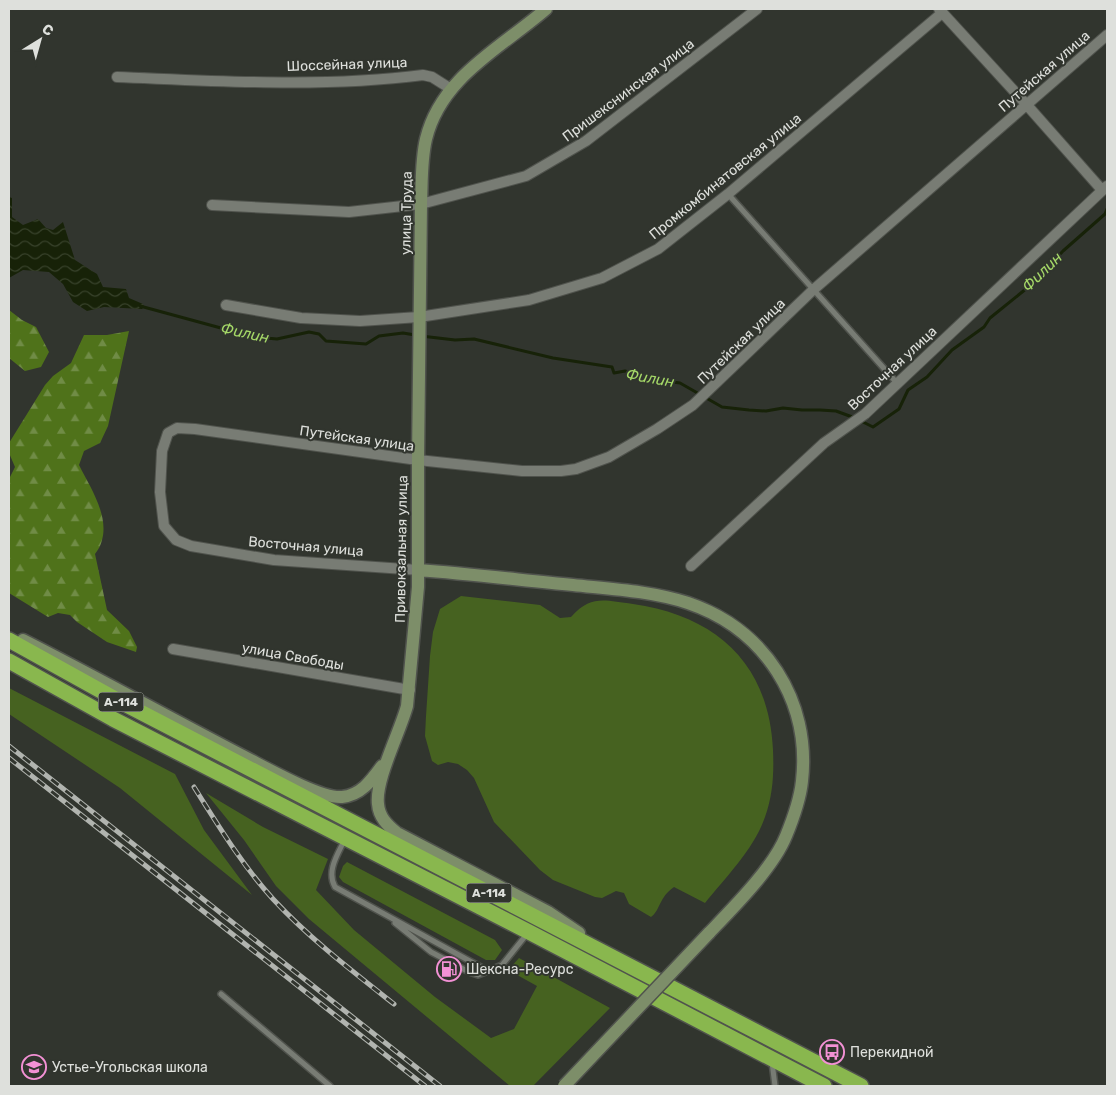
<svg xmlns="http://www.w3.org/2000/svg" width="1116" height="1095" font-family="Rubik,sans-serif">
	<defs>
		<pattern id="forest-firs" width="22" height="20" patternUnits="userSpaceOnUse" patternTransform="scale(1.25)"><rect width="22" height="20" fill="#4f721a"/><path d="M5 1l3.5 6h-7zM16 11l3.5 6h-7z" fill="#708c46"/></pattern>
		<pattern id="water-waves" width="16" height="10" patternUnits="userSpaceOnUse" patternTransform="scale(1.25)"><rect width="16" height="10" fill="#172208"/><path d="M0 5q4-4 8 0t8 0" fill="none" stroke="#38422b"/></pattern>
	</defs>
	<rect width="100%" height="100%" fill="#31352e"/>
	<!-- grass -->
	<path fill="#466220" d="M461,596L540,605L560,618L571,617C592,594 605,601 633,604C716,616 769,663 773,750C774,773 773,795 765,817C754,849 726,877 705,903L674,887C659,897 660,911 651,917L629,904L624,893L616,891L602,898L595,897L553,880L540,870L494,822L474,778L467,770L458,764L448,762L438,765L432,761L425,736L426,716L430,656L433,632L440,609Z
		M9,688L175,774L204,830L252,895L120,788L9,714Z
		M206,793L263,827L328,859L316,890L354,930L435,997L491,1038L514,1029L537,986L510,971V968L519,958L610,1008L533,1086H510L309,919L276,886L244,840Z
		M347,862L495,940L502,950L495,960H486L343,882L339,877L343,866Z"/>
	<!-- forest -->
	<path fill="url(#forest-firs)" d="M9,310L22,320L36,327L49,352L41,367L25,371L9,358Z
		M129,331L108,426L100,443L84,451L79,465C90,487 109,515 102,540C101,545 98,550 95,554L107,610L129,631L137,647L136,652L107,642L77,622L70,615L58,613L48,617L9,593V479L15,467L9,453V443L45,385L53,376L71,363L84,335H107Z"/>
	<!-- water -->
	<path fill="url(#water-waves)" d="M9,197L12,198V217L23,225L38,219L46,228L53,230L63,222L75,260L97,274L103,287L126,289L129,298L143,304L144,307L142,309L104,307L87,311L73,302L63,284L49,272L23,270L9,278Z"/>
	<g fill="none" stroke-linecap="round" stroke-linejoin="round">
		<!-- stream -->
		<path stroke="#172208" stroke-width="3" d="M140,306L254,337L277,339L309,332L319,334L326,341L366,344L379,336L403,333L415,335
			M421,336L455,340L474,339L553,358L612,367L614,373L625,371L651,379L680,383L722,407L749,410L766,411L783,408L802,410H820L836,411L855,418
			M861,421L873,427L899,409L908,390L927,377L952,350L984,327L990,318L1032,284L1063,251L1105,214L1107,209"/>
		<defs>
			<path id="lane" d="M728,194L897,383
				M345,839C338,854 326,871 335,887L488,971L502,965L527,934
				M395,923L431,952L469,972L478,975L488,971
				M221,994L330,1086
				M772,1062L775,1086"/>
			<path id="street" d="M939,9L1026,104L1102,190
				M117,77C219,81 322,88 423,75L432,77L451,89
				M212,205L349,212L421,204L526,176L586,141L757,9
				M226,305L301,318L360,321L419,317L529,300L602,278L658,249L728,194L942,13
				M691,566L824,443L865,414L1107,186
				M419,570L274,560L191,546L176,540L164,526L160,492L162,451L168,433L177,428L195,429L418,460L522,471H561L576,469L609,457L657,429L693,405L813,290L1107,35
				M173,649L410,690"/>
			<path id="secondary" d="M546,9C501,48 441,77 426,139C421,160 422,182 421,204L418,460V587L407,706C400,732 375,780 378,804C379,817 387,825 397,833L548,912L579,933
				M419,570C470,574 521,580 573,585C611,589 651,591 688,603C765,629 811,701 802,781C800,800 793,819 786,836C773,868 734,907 709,933
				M23,640C96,677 168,717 241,755C263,766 320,799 342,797C361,795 371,781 382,766"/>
			<path id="highway" d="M9,640L119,701L861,1086
				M9,661L113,719L529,932L824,1086"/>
		</defs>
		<!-- lane casing -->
		<use href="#lane" stroke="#50534d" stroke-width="8"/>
		<!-- street casing -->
		<use href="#street" stroke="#50534d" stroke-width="12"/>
		<!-- secondary casing -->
		<use href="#secondary" stroke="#50534d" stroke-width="15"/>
		<!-- highway casing -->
		<use href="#highway" stroke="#50534d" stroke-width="18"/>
		<!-- lane -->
		<use href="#lane" stroke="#787c74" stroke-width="5"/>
		<!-- street -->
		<use href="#street" stroke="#787c74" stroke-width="10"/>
		<!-- secondary -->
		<use href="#secondary" stroke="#7d8e69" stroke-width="12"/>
		<!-- highway -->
		<use href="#highway" stroke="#89b74e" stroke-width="15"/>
		<defs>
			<path id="rail" d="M9,746L440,1086
				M9,758L425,1086
				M194,787C218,825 242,865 273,899C309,938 352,971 394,1004"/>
		</defs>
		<!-- rail casing -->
		<use href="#rail" stroke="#b1b4af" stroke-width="5"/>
		<!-- rail -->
		<use href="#rail" stroke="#31352e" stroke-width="3" stroke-dasharray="9" stroke-linecap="butt"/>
		<defs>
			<path id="secondary-bridge" d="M564,1086L709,933"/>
		</defs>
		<!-- secondary-bridge casing -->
		<use href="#secondary-bridge" stroke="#50534d" stroke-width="15" stroke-linecap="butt"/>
		<!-- secondary-bridge -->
		<use href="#secondary-bridge" stroke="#7d8e69" stroke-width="12"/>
	</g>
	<!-- icons -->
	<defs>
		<symbol id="fuel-ring" viewBox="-11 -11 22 22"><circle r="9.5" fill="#31352e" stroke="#f391d5" stroke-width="1.5"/><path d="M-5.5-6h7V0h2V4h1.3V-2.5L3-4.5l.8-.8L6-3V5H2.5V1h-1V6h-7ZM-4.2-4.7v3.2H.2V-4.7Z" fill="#f391d5"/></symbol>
		<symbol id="bus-ring" viewBox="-11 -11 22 22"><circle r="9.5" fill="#31352e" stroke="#f391d5" stroke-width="1.5"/><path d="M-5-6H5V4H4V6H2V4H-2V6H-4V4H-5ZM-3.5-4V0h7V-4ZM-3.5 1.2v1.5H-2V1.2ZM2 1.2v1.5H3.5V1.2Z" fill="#f391d5"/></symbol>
		<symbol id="school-ring" viewBox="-11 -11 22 22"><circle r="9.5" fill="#31352e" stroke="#f391d5" stroke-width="1.5"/><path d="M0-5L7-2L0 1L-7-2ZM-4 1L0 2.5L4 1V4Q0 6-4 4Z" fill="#f391d5"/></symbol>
	</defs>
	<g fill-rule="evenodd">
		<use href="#fuel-ring" x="435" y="955" width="28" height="28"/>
		<use href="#bus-ring" x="818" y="1038" width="28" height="28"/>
		<use href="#school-ring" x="20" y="1053" width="28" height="28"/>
	</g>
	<g text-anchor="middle" stroke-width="4" stroke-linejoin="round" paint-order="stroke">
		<!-- shield labels -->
		<g fill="#31352e" stroke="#aaada8" stroke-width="1">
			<rect x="98.5" y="692.5" width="45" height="19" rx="4"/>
			<rect x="466.5" y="883.5" width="45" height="19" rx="4"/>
		</g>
		<g font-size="12" font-weight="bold" fill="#dee0dc">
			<text x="121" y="706">А-114</text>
			<text x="489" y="897">А-114</text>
		</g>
		<!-- street labels -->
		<g font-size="14" fill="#dee0dc" stroke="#31352e">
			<text transform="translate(347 64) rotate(-2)" y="5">Шоссейная улица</text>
			<text transform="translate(1044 71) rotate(-41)" y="5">Путейская улица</text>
			<text transform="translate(628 90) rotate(-37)" y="5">Пришекснинская улица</text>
			<text transform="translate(725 176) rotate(-39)" y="5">Промкомбинатовская улица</text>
			<text transform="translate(406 213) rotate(-89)" y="5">улица Труда</text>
			<text transform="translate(741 341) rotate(-44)" y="5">Путейская улица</text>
			<text transform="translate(892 368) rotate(-43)" y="5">Восточная улица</text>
			<text transform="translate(357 438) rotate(8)" y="5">Путейская улица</text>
			<text transform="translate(306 546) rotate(5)" y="5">Восточная улица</text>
			<text transform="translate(401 549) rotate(-89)" y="5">Привокзальная улица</text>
			<text transform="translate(293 656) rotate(10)" y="5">улица Свободы</text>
		</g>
		<!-- poi labels -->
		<g font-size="14" fill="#dee0dc" stroke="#31352e" text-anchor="start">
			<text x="466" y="974">Шексна-Ресурс</text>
			<text x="850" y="1057">Перекидной</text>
			<text x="52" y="1072">Устье-Угольская школа</text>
		</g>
		<!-- water labels -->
		<g font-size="15" font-style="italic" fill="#a5d868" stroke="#31352e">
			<text transform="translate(1042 272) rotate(-44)" y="5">Филин</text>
			<text transform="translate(245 333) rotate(12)" y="5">Филин</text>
			<text transform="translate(650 378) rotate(10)" y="5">Филин</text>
		</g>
	</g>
	<!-- border -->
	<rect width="1116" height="1095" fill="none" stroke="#dee0dc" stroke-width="20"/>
	<!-- north arrow -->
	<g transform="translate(40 40) rotate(37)" stroke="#31352e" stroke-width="4" paint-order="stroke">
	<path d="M0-4L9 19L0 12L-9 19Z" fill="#dee0dc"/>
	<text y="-8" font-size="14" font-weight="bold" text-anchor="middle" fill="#dee0dc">С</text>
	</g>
</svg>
